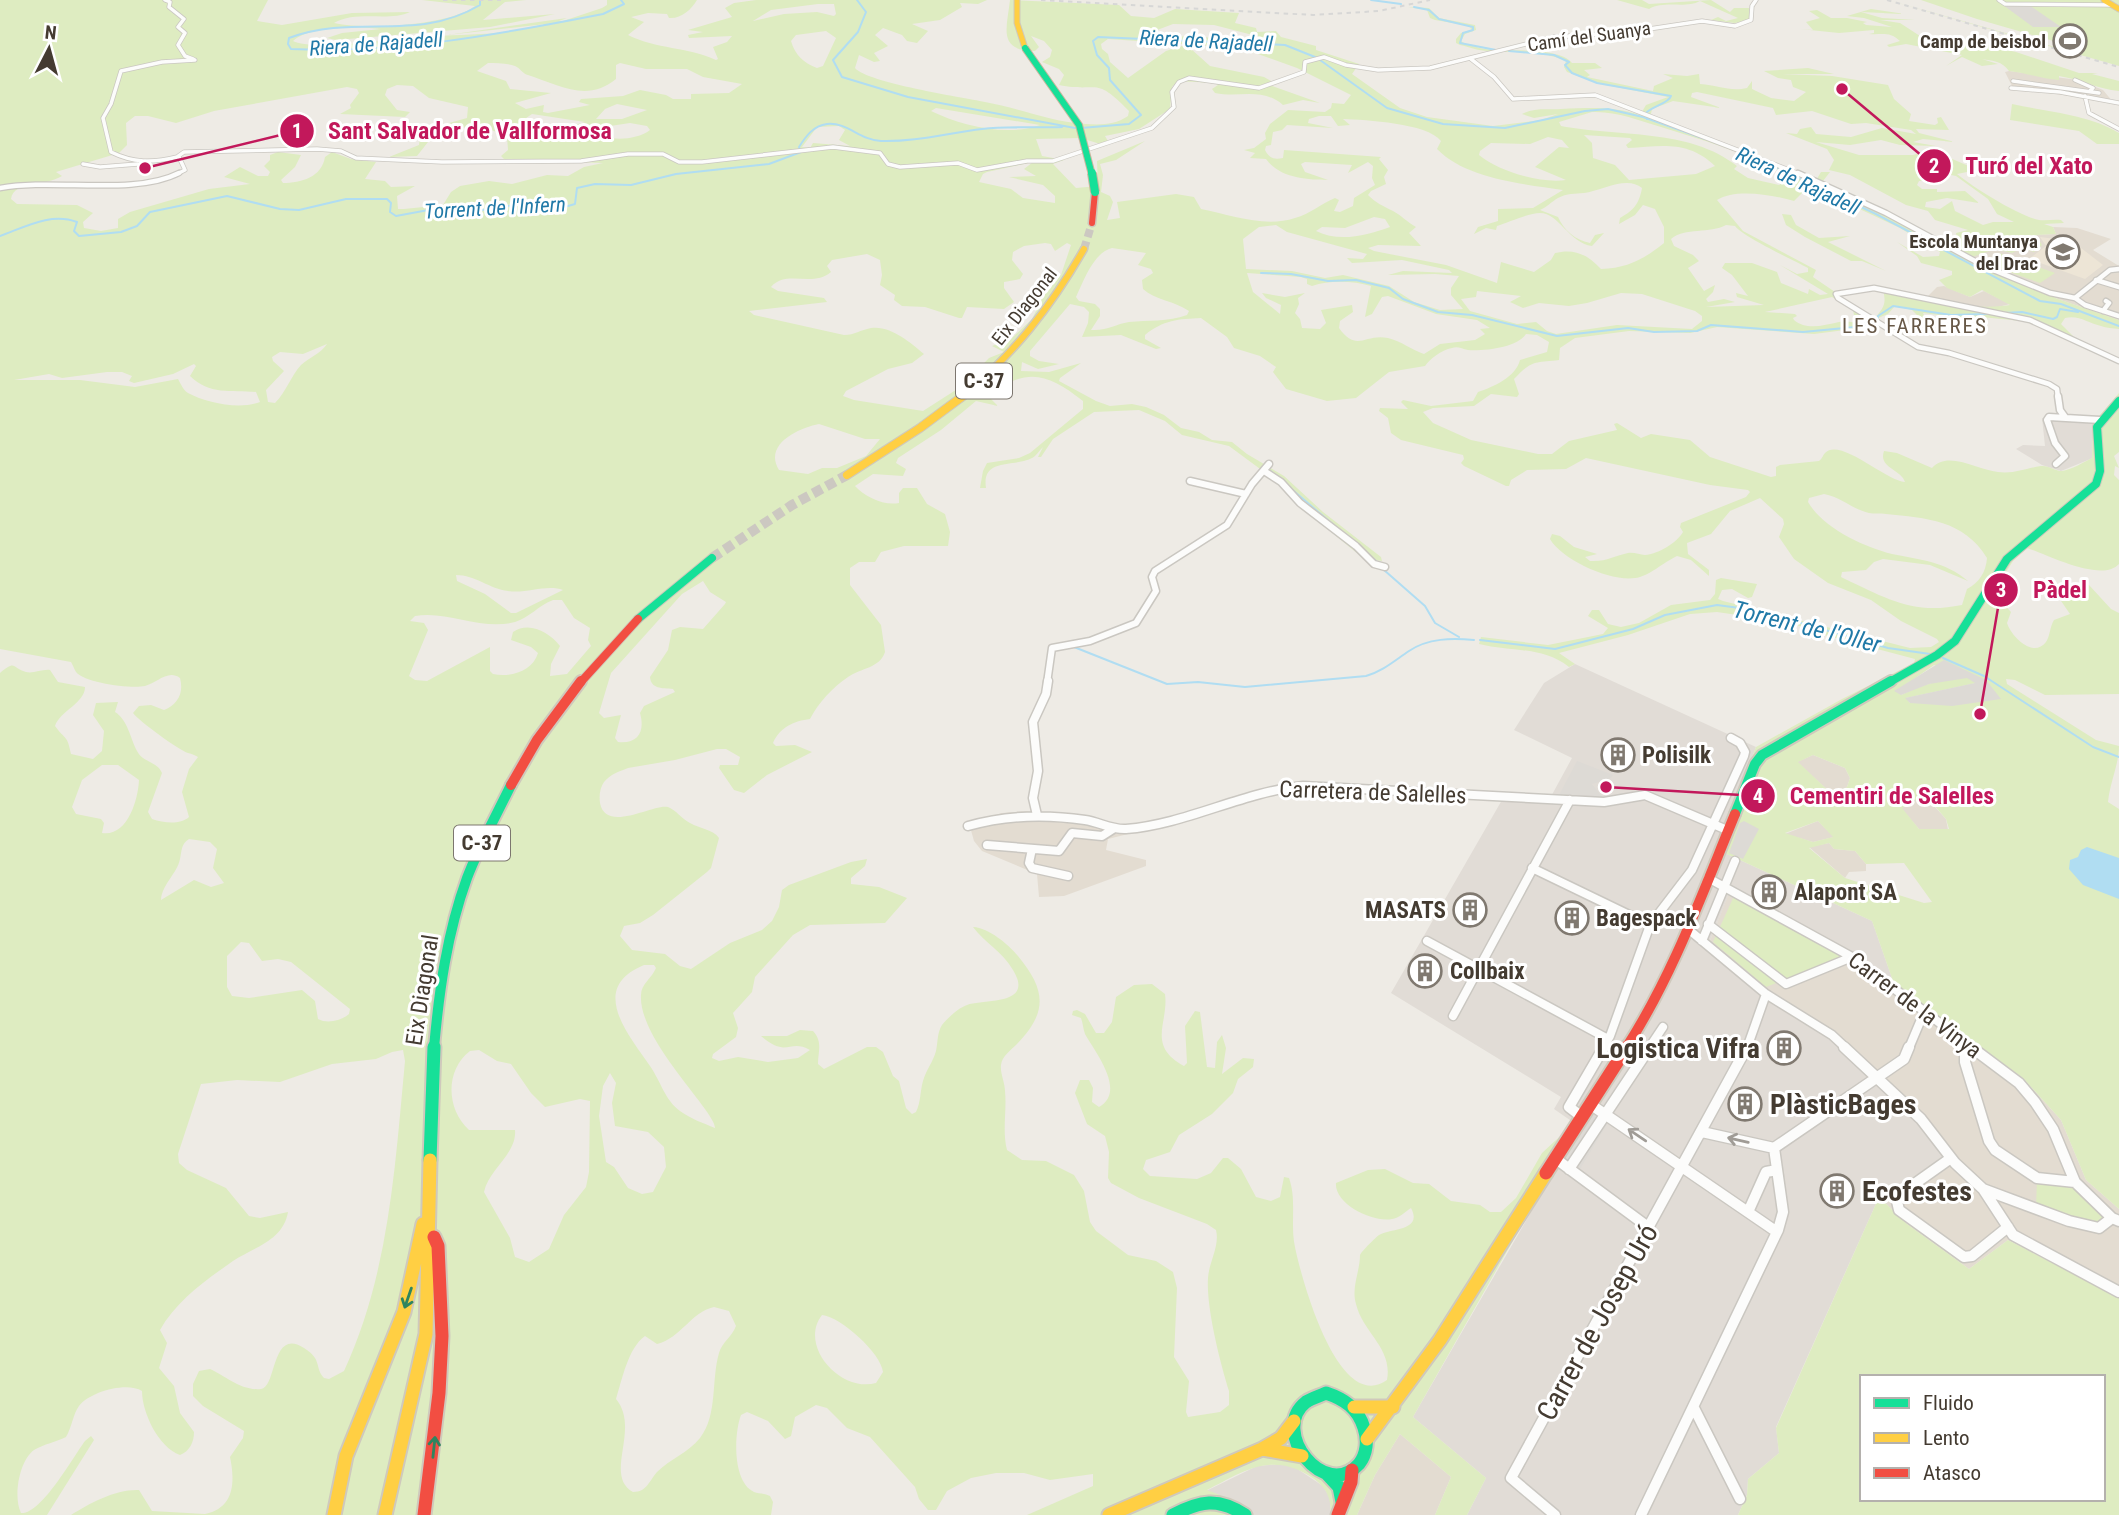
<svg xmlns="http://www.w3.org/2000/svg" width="2119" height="1515" font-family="'Roboto Condensed',sans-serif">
	<rect width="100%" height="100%" fill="#eeebe5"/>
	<!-- residential -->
	<path fill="#e3dcd1" d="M2009,71L2078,80L2103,90L2113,102L2013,88L2005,72Z
		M2053,227L2077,228L2111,239L2093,250L2119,266V320L2058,299L1965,258L1995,249L2012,253L2035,235L2056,234Z
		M1944,286L1970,297L1984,291L2010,304L1994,308L1964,307L1928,296L1937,287Z
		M1813,755L1845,768L1850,778L1847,787L1833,795L1797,762Z
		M1938,793L1940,800L1935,803V807L1946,819L1948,830L1919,829L1901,808L1917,797Z
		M1026,811L1097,819L1127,826L1128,834L1108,839L1106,850L1146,860V866L1064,896L1039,897L1037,874L982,851L974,841L969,823L1002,813Z
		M1818,821L1834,837L1813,842L1785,834Z
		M1829,843L1834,849L1855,851L1866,864V871L1849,872L1845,878L1809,847Z
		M1731,888L1853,954L2023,1078L2061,1120L2086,1180L2119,1209V1298L2008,1240L1969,1269L1907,1224L1879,1197L1948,1156L1764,989L1709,943Z
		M1400,1434L1451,1477L1435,1515H1357L1375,1475Z"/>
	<!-- industrial -->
	<path fill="#e1dcd6" d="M2042,418L2093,423V458L2061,471L2042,465L2016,449L2023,445L2045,446Z
		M1575,664L1756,747L1716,849L1872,921L1894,984L1731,889L1709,943L1764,989L1824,1030L1922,1117L1948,1156L1879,1197L1776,1427L1779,1453L1748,1479L1747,1495L1738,1515H1467L1486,1478L1413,1417L1580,1127L1554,1109L1561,1097L1391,993L1502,800L1548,802L1572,758L1514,730L1544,683Z
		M1283,1464L1296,1468L1323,1486L1330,1498L1331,1515H1252L1243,1508L1206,1491L1257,1466Z"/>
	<!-- education -->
	<path fill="#ede5d6" d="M2040,237L2072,241L2103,265L2085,279L2029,259L2046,246Z"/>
	<!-- green -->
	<path fill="#deecc1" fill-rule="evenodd" d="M0,0H268L257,21L282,25L352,13L410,12C391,22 356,10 334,23C367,30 448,26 475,6L422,0H526L505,2L483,20L555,14L490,27L336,40L327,38L342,33L381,29C360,26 308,26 293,41C313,52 406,37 433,36C470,34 510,35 546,24L447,35L567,18L559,21H563L602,8L607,5V0H697C691,10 681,19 669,18L667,14L648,13L631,17L644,22L628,35C656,49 688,47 716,60L718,59L713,47L727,42L732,36L689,38L688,35L703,32L688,30L732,17L725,8L734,3L756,0H987L978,4L960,3L962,7L940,20L912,24L928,31L917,43L907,41L902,35L883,28L875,35L888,46L874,53L880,61L874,62L859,55L855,68C868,83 961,97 985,102C1019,108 1051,122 1086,124C1100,125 1115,125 1128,116L1129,111C1094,75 1100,93 1059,85L1064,75L1059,69L1042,62L1050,57L1052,50L1044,41L1031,36L1039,47L1035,51C997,51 1007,28 1010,0L1119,5L1131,16L1143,17L1154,18L1175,9L1239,13L1235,23L1256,28L1257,32L1276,31L1281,37L1316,46V50L1359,64L1352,74L1400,108L1427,117L1493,126L1541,120L1558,114L1534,118L1522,114C1535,107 1547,110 1561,109C1590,108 1612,106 1640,115L1646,105L1668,97L1600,84L1567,72L1564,67L1566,61C1543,50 1513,53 1488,51C1479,51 1469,47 1460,45L1456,43V39L1461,33L1471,30L1470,26L1435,20L1430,18L1427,10L1408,7L1429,8L1439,18L1475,25L1476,30L1465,34L1461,41L1464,43C1471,45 1478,48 1485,49C1506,52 1559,46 1572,63H1595L1602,68L1584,70L1590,75L1587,77L1653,91L1654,86L1673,78L1663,74L1687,76L1699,74L1700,84C1718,85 1730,92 1747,88L1752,81V89L1771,98L1794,101L1806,92L1793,87L1791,80L1778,78L1764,71L1808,68L1834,74H1782L1832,76L1888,85L1894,99L1911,114L1909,121L1935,125L1938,123L1937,118L1941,117L1949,130L1916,129L1919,133L1955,142L1923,139L1913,142L1936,146L1900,145L1881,140L1850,145L1816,142L1859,155H1913L1939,147L1931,152H1944L1943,155L1971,167L2002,165L1957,174C1974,188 2019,216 2039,220C2046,221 2054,219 2061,220L2064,223L2044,224L2053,227L2056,234L2036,235L2042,245L2034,252L2022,248L2012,253L1995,249L1966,259L2058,299L2119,320V329C2113,328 2106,328 2101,326C2087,323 2080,315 2065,318L2061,324L2074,337L2032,322L1971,316L1989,319L1977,323L1963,318L1923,313L1926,319L1919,323L1917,322L1918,316L1912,310L1895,306L1888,314L1878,318L1876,326L1814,334L1717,327L1690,333L1629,331L1575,338L1560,348L1559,360C1534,363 1532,360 1514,379L1519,394L1517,397L1491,394L1474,406L1433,408L1423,412L1433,423L1471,440L1538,454H1552L1569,441L1617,430L1614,424L1617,423L1641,438L1651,434L1690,440L1710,457L1771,477L1776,476V467L1780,465L1819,461C1822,459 1823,455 1825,453C1840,437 1886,481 1905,482C1901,469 1878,468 1884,451L1897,453L1932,468C1948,450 1977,470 1998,472C2015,474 2026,468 2041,466C2048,465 2055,471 2062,471C2071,470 2084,462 2092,458L2093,423L2119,393V452L2114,456L2119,468L2115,466L2114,475L2119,480V564C2102,583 2048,555 2027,548L2013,561L1993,593L2011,612L2007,623C2011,636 2033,659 2046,642C2050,636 2050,626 2054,620L2070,614L2059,598L2063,588L2073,584L2089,585L2111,609L2119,613V694L2045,695L2015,680L2006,679L2007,684L2096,740L2119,746C2119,764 2110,782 2108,802L2119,809V1209L2086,1180L2061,1120L2023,1078L1894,984L1872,921L1716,849L1756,747L1842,699L1914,663L1915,659L1828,636L1791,623L1717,612L1690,614L1628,635L1559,653L1575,664L1569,667C1542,646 1511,652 1479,644L1481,637L1548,645L1603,634L1608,628L1588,616L1592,610H1599L1608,624L1621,627L1639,623L1671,605L1710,600L1715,594L1716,580L1721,578L1757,584L1752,597L1748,598L1732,589L1722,590L1718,599L1723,601L1910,648L1931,647L1939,642L1937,639L1901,621L1871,600L1828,583L1794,559L1779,537L1784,524L1783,519L1760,498L1730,511L1711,534L1687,543L1688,554L1709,570V576L1691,560L1677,556C1664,562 1648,577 1635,578C1611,582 1562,560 1550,539L1552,534L1560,536L1574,547L1597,554L1585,557L1590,561C1607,562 1613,556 1628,553C1634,552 1640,555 1645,555C1658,554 1677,543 1683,532L1680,527L1681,523L1746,497L1750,492L1748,490L1710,485L1586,458L1566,469L1527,470L1511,480L1509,486H1506L1464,466L1461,463L1464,459L1463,455L1401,440L1391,433L1388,418L1379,411L1380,408L1408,409L1401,402L1403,400L1431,406L1473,401L1478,392C1493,387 1516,377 1520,360L1547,352L1549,342L1537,335L1526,334C1517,348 1484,351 1468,350C1462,349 1458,346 1452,348C1441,350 1430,359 1425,366L1389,372L1356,398L1327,401L1286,389L1273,372L1276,367L1260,356L1234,348L1227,337L1201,318C1179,319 1163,320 1145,335V339L1161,348L1156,349L1121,335L1082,337L1088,323L1089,312L1084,307L1070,304L1030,351V356L1039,361L1059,364L1038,369L1022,362L1021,371L1049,372L1081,363L1060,378L1059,381L1096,401L1110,406L1132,404L1146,407L1164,415L1181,428L1199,432L1212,440L1232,442L1247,454L1284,476L1323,512L1381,557L1382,561L1363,558L1298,505L1282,485L1229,446L1182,435L1165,421L1139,410L1094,412L1053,439L1041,457H1038L1043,447C1040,450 1038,453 1035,456C1019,469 981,455 986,488H980L983,471L987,463L1019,458L1030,453L1083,409V401C1048,373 1025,366 989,397L998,406L976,401L941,430L898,458L896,463L906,469L903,476L873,474L855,486C865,497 884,506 899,503V493L903,488H917L927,504L945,514L950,532L948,546H904L881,552L875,562H859L850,568V585L881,625L885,652C880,668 861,668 848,677C832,688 819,702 810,719C794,721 780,727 773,743L776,746L795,745L812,752L767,775L744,793L734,790L719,768L720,765H738L740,757L726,749H717L675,760L628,768C618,772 611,774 604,782C600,788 599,795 600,803C606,834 654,803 668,807C676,810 682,819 690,823C700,829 713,829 719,838L711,868L707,872L653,915L640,923L624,926L620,936L632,950L665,954L680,966L691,969L730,943L762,930L772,921L779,907L782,890L789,885L851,862L867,859L865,866L851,878V884L879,887L907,898L885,923L810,925L793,935L755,977L752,992L733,1013L738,1028L736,1037L713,1054L712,1058L719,1061L738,1057L768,1062L798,1058L810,1050C789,1038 787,1059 761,1036H787L800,1030L813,1031C823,1042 818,1051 818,1064L824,1069L867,1047H876L883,1052L893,1076L899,1081L906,1108L912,1114L916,1112C921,1102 920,1091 923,1081C926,1070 933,1062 936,1051C938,1042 937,1033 942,1025C948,1018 958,1008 967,1005C984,999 1035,1006 1013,970C1003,952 985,943 973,927C989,928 1008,944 1018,956C1045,989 1049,1011 1017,1044C1011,1050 1002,1056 1001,1065C1000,1073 1005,1083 1005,1091C1007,1111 1002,1130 1007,1150L1022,1160L1046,1161L1074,1175L1084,1191L1090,1222L1096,1231L1128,1255L1156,1261L1173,1272L1177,1288L1174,1357L1189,1381L1186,1412L1188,1417L1220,1412L1229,1405V1391C1220,1362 1206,1307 1208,1278C1209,1262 1220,1246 1216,1230L1207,1224L1139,1198L1111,1183L1108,1178L1109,1152L1105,1136L1087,1124L1075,1093L1080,1080H1089L1093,1088L1092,1102L1099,1107C1127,1091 1095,1052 1085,1034C1083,1029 1083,1023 1081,1018L1072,1015L1073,1011L1077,1010L1085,1014L1096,1033H1104L1112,1022L1116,997L1134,985L1152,984L1165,994C1169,1023 1146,1045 1184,1066L1187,1063L1185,1026L1195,1011L1200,1012L1207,1067L1215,1068L1217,1042L1222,1035L1226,1048L1222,1074L1243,1058L1254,1059L1253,1067L1238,1079L1233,1093L1212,1114L1179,1135L1170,1152L1146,1160L1143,1169L1150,1176L1197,1179L1211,1173L1223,1158H1228L1241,1169L1256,1197L1271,1201L1280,1197L1284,1177L1289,1178C1297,1200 1290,1224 1295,1247C1301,1277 1338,1415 1387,1380C1393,1348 1363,1333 1356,1304C1351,1287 1360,1272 1360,1255C1362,1251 1376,1237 1379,1235C1392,1228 1423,1231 1411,1208C1405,1212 1399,1218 1392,1219C1373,1223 1334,1204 1336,1183L1368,1170L1385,1169L1413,1183L1429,1184L1451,1201L1480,1205L1490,1212H1501L1516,1198L1542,1153L1569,1128L1552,1172L1413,1417L1486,1478L1467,1515H1435L1451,1477L1400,1434L1375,1475L1357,1515H1331C1331,1495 1325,1485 1308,1475C1270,1452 1242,1472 1207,1490L1225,1497L1252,1515H1027L1093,1486V1474L1050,1480L1024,1473H996L971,1478L947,1491L936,1510H928L919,1499L915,1487L870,1437L847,1428L827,1408L816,1405L795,1417L791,1436L785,1439L768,1421L747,1412L741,1415C734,1433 732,1482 754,1492C759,1494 765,1493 770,1496L773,1502L771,1515H71C90,1503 116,1489 139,1490L152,1511L205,1514C235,1508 235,1481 230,1457L243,1438L244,1431L203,1406L193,1396V1384L199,1371L210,1369C226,1376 241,1391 261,1389C277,1387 271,1327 304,1348C323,1360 314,1367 324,1378L329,1379L344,1371C389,1274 395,1167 405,1061L403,1050L392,1052L376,1059L332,1064L280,1082L237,1080L201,1084L178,1154L179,1163L187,1170L226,1188L249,1216L260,1218L288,1212C283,1241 254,1247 233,1261C206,1280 176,1301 160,1330L167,1343L159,1368L174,1386L180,1413L194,1432C194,1442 190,1451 180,1455C158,1447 142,1412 142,1391C127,1381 89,1392 79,1406C73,1414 72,1427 66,1437C56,1442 44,1444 34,1450C19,1461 13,1497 21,1513C41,1515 73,1457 85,1441L91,1436L94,1440L47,1515H0V673C16,659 12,668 26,672C33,674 42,669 50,670L58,682L85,687C85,703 60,711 55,726C66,741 67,734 71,754L93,759L102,751L104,731L93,715L96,703L118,702L115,712C128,720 130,738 137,751C143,763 157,761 162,773L148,812L152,819C164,823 180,825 189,817L182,792L189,769L198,757C195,755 192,754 188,753C179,750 140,722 133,713L139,706L151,705L164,710C178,704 184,693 180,678C168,669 157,683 145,686C131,689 85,683 76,672C74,669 73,665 71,662L0,649ZM818,4H834L836,14L834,16L817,12L784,14L753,21L771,10ZM1173,24L1214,25L1272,40L1144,35ZM826,31L836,38L823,66L817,68C804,63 795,55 791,41L796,35ZM1108,39L1241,48L1297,68L1351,95L1344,104L1332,103L1331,108L1325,112L1288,110L1270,124L1265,133L1266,139L1254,148L1244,150L1255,153L1250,158L1266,159C1279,178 1307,180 1328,180L1305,172L1301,164L1305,162L1352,165L1348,173L1368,162L1373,166L1372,178L1375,185L1354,198L1353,206L1340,212L1334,211L1339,200L1335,198C1322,203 1310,214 1295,218C1265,228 1231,215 1201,209L1194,197L1176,194L1117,202L1120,218L1107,220L1113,202L1110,196L1101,192L1103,175L1100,164L1116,160L1145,141L1097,161L1098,186L1076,188L1053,164L1064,160L1042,156L1036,139L1081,138L1100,144L1108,141L1105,136L1139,129L1170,109L1172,87L1178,81L1214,83L1218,85L1212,89L1215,93C1239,98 1263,87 1283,105L1303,100L1320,103L1269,85L1271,81L1264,77L1210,66L1190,48L1181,46L1166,51L1128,78L1110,62L1108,54L1102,49L1101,44ZM488,63C496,63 507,63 515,66C520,68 523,74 528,75C559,85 587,103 616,79V65L620,63L646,69H687L703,77L742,84L729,93L691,94V99H673L666,95L640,90L623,96L581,99L579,102L590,105L548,113L543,112L544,105L526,109L515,103L551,93L510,89L506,81L477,71ZM397,85L413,86L429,98L468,107L467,118L424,130L420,135L419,145L389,157L417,156L428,142L440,137L442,132C464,125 487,125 507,137L508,150L501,156L504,159L603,163L584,167L568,176L547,175L512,184L489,181L460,186L451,192L443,205L404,209H398L397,196L415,186L391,187L385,181L365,179L376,162L351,159L332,152L325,157C322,177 301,183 283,183L281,180L295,167L301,155L278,152L270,155V160L264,166L270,172L268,176H258L240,167L224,177L250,184L209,189L130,212L118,219V228L101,231L84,228L83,222L93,213L77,205L17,204L11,199C14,180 45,187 62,176L56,172L119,153L127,145L126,123L135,116H148L176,123L214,111L347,87L357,89L359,93L350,105L351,108L340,114L405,117L410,112L397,110L385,95L387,89ZM1697,92L1773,108L1776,115L1812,111L1851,124L1866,123L1911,130L1916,134L1882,128L1851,137L1816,134L1811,127L1800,129L1797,134L1786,133L1827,149L1834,160L1829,170L1850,175L1906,205L1928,211L1935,220L1968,230L1956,233L1961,256L1861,203L1824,188L1823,181L1830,172H1821L1815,182L1710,139L1650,118L1652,109L1673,101L1721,108L1691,97L1692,93ZM617,104L647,110L622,119H596L605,109ZM936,108L1040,125C1007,137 962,126 931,111ZM1592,112C1616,111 1638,120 1661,127C1704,140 1747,154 1787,174L1789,178L1779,185L1748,178L1734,169L1737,166C1689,128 1617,137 1561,126L1559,122ZM532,114L585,122L571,126L513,127ZM1319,116H1331L1338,126L1350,125L1343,119C1366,120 1427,123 1441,141L1437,149C1466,179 1524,184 1563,190L1533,208L1498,209V221L1478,227L1474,234L1486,228L1496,230L1497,226C1509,222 1529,213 1540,213C1559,213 1569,243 1592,246L1604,233L1595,235L1590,243C1575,240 1564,230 1558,217L1540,210C1547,207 1551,202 1558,198C1567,193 1575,194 1584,193C1601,191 1627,175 1642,188C1639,204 1634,210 1620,218L1619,224L1635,215L1643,205L1655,209L1664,227V243C1644,259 1628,268 1601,269C1588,255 1575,248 1555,253L1551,260L1534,272L1501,262L1497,283L1446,265L1374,251L1368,248L1378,245L1421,246L1409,233L1416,227C1407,222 1401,215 1393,211C1383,206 1376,203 1368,195L1371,191L1386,184L1384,177L1388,170L1379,159L1381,157L1284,150L1283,158C1274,160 1269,158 1265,150L1266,146L1271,145L1273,132L1282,130L1287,125L1333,128L1308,123L1309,119ZM630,123L647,126L650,130C634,142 607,140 590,133L597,128ZM839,126L845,130L839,140L850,146L813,143L810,148L802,147L817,127ZM1584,135L1630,138L1632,140L1626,145L1628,148C1662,146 1688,140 1715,166L1696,174L1629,180L1615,165L1593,158L1592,143ZM1548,137L1562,140L1569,148L1559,147L1535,167L1566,180C1541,184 1498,171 1479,155L1480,151L1491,143L1530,144ZM1033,162L1024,169L1036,176L1009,177L1043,185L1055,196V203L1023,198L1011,189L979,182L983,174L987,172ZM1946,174L1956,176L1988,199L1997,214L2014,222H1993L1983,225L1955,211L1952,201L1940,209L1925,207L1926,202L1947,198L1979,203L1965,191L1937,192V189H1922L1917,185L1919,181L1934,180ZM1805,190L1843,206L1849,204L1900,228L1940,252L1939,256L1923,257L1897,242L1917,256L1921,263L1952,271V275L1939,280L1947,288L1970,297L1982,290L2010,305C1947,315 1899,277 1835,292L1813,277L1816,270L1743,231L1717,200C1735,188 1774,195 1794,201ZM1374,217L1385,219L1390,227C1367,235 1340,243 1316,231L1322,227L1345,228ZM1276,225L1287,232L1367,254L1363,259L1347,258L1352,263L1402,260L1449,270L1452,273L1403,271L1388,275L1435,274L1459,276L1451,288V295L1463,309L1440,310L1414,302L1389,286L1343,275L1325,278L1292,271L1246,269L1243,239L1259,227ZM1726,225L1735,226C1742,236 1793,260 1808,268V272L1797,274L1780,265L1828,294L1820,295L1809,289L1808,294L1781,283L1777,272L1752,263H1725L1722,268L1732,275L1748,296L1736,293L1737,297L1764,305L1706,307L1735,302L1724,299L1708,302L1706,299L1713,292L1715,285L1704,291L1688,268L1699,261L1693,255L1674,246L1671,239C1685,227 1710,234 1726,225ZM1045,243L1051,244L1055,251L1067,243L1071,245L1061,275C1050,280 1036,284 1035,299L1041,301L1032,319L1012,338L992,346L1004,352L989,358L962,386L923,411L854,400L843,396L846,391L888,369L912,363L924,354C910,342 890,325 871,328C860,330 855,335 844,335L754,315L749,311L827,302L824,298L778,291L771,287C786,269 813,288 831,272L827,266L832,260L867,254L880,260L882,275L880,285L895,295L894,300L902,306L925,307L959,318H962L967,307L1004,309L1014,302L1004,288V282L1020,279L1023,274L1012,260L1013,252L1024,246ZM1112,248L1146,253L1138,265L1151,269L1153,273L1142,280L1143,289C1155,300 1175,301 1189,311L1187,315C1168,322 1148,320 1129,322C1115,324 1108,331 1091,330L1100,316V309L1095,304L1079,301L1076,297C1084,280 1094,252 1112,248ZM1247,273L1301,277L1307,279V284L1312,286C1330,280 1353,281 1371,286L1365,317L1372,314L1382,297L1388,296L1436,314L1477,320L1490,328L1480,329L1485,334L1475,340L1440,344L1424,354C1412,350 1401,341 1388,338C1365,333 1357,353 1339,328L1340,321L1353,312L1352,305L1321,310L1326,323L1320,329L1302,328L1300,319L1295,313L1299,304L1298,298L1305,293L1285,297L1262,293L1266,298L1281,305L1280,314L1253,292ZM1871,289L1883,290C1887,305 1883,308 1874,319L1839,296ZM1477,291L1521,296L1510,302L1523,308L1539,303L1569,306L1587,303L1621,293L1642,294L1695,311L1702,316V321L1692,329L1617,325L1556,334L1547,331L1536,322L1517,324L1470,311L1461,299L1476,297ZM1832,297L1853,310L1854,315L1875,323C1863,326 1850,320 1839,322C1824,325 1807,331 1794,320L1793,318L1797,316L1795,314L1765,312ZM327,344C320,354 310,357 301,365C291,376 286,392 275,403L268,402L266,390L284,371L273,361L272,357L280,352L303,354ZM194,364L196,366L190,376C209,395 231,390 256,392L260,402C239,410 207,403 188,393C183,390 181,384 178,379L135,387L80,380H14L49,374L62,378L107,372H122L132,376L129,381L134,383L173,374ZM819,424L865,439H880L866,456L837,468H822L808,474L779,470C763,444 799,428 819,424ZM1824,494C1841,497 1852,509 1869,513C1874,514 1880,513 1886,514C1926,518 1964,520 1987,558C1986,572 1979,583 1967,589L1962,605C1913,615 1888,599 1845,579L1841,577L1842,572L1866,570L1874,562L1883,559L1930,565L1968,581C1944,561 1921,560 1892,554C1864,547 1823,528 1808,502L1809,498ZM456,575C475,575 490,589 508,591C526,594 547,584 563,590L516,613H511L485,594L457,581ZM703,581L710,592L726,602L725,604L703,629L680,627L672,630L668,650L650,677C651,689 662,688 673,689L675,692L644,706L640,713C645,731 639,744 618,742L615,738L621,715L604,718L599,713L611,673L682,594ZM553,600H562L574,618L590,628L588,640L591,646L567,674L550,676L551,664L560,646C549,632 529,621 513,632L511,640L531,647L538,653C533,671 510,678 493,674L490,671V647L427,681L415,680L409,676L428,630L424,623L410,621L415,616C447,610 482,631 515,622C529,618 539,605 553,600ZM1934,665L1986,680L1910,703L1906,698L1976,683L1971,678C1948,676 1922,685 1901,695L1914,679ZM1813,755L1845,768L1850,778L1847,787L1833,795L1798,762ZM102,765H118L139,780C138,801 127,837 102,833L104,823L101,819L76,814L72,807L82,780ZM1938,793L1940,800L1933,804L1946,819L1949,829H1919L1902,808L1926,794ZM1818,821L1833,837L1813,842L1785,833ZM189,839L210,842L217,849L213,868L224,883L211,887L194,880L161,900C162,884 177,874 180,859C182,850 181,844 189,839ZM1829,843L1834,849L1855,851L1866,864L1904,863L1932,902L1924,903L1845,878L1809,848ZM241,942L249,943L262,961L278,959L291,962L350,1009L349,1014C341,1021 327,1024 318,1019L315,1001L302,990L249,998L232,996L227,987V956ZM644,965H654L656,968C652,978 641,984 641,995C638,1040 717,1113 715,1128C703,1123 691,1119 680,1111C665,1100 661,1082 650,1066C628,1034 588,988 644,965ZM479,1050L497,1061L511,1064L531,1093L545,1107L580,1099L590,1101L589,1172L586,1187L564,1215L549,1249L529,1262L515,1257L510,1238L484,1192C489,1169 517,1154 515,1130H469C446,1109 445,1070 470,1051ZM610,1073L616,1083L612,1103L615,1126L648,1132L664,1147L666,1167L653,1192L642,1194L628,1188L614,1167L606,1162L599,1116L603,1086ZM714,1307L729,1311L736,1326C732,1337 722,1342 719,1353C711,1380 718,1415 700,1438C688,1453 670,1459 657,1472C649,1481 647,1492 633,1492C603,1475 641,1429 616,1399C622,1380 628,1348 645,1336L657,1344C681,1338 691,1312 714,1307ZM822,1315C841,1317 881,1353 883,1372L876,1383C841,1393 798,1346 822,1315Z
		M1617,0H1642L1649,4L1711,0L1730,12L1734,8H1749V20L1735,23L1711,20L1718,17L1726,21L1738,18L1700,1C1686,9 1665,0 1649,9Z
		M1888,0L2073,52L2081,49L1977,19L1921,0H2119V66Z
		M1871,9L1905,14L1861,12L1882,18L1915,20H1880L1900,23L1920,36L1960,46L1962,45L1932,36L1969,41L2016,52L2079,73H2098L2092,74L2119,81V91C2098,89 2079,79 2059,76V80C2042,79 2027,73 2009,71C2002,61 1993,61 1982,59L1998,64L1982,66L1962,57L1946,66L1962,55L1906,44L1889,47L1887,45L1900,41C1889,31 1883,35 1869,34L1874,33V30L1839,33L1800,29L1813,30L1806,22L1820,18L1809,11L1817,10L1831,18H1847L1867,22L1863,23L1866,25L1892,27L1864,18L1847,16Z
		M2012,104C2047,112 2088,114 2119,133V144H2097L2079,131L2010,120Z
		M1782,214L1791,215L1796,225L1819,238L1850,236L1828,242L1886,271L1862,261H1851L1805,237L1786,225Z
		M1999,253L2055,273L2040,283L1984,263Z
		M1735,894L1836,951L1841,957L1766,987L1713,942Z
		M2037,1178L2075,1182L2112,1218L2099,1228L2036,1209Z
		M1879,1197L1907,1224L1969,1269L2008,1240L2119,1298V1515H1738L1747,1495L1748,1479L1779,1453L1776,1428ZM1862,1377H2103V1499H1862Z"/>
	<!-- parking -->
	<path fill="#dddad5" d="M2003,5H2029L2061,27H2033Z
		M1944,660L1986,680L2001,699L1952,706L1910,703L1905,698L1975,683L1967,678L1929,684L1901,695L1894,691Z
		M1577,761L1613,775L1611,778L1592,784L1603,798L1559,795Z
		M1744,821L1759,829L1743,859L1729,853L1740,823Z
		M1591,1110L1609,1121L1580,1169L1561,1156Z"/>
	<!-- water -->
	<path fill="#b0ddf2" d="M2087,847L2119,858V899L2083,885L2069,869L2070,860L2078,857L2081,850Z"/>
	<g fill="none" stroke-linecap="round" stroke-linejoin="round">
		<!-- stream -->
		<path stroke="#b0ddf2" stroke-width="2" d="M480,0V5C416,43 357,13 289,38L288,44L291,49C395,54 501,34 603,14L624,4L621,0
			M857,0L866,12L858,32L833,60L842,77L908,97L1075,128
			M1371,0L1401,4
			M1414,7L1429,10L1439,19L1473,27V30L1463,33L1460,43L1496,50
			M1509,51L1554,55L1569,62L1565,65L1572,73L1597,83L1671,96C1669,103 1653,106 1646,113L1647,119
			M1320,60L1387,108L1443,124L1505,128L1585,111L1608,109L1643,117L1705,139
			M1081,128L1129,124L1141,115L1110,80L1109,68L1097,55L1093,41L1098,37L1285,45L1315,57
			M1778,168L1876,214L2040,301L2061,304L2119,326
			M0,236C25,227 51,212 77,222L74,231L79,236L121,232L137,226L150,212L227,196L280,209L299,210L346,199H387L391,203L390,212L396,216L450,206L475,211L522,204L568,206L575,204L577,188L595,184L631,185L676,174L769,164L801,152L799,147C806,136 813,126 827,124C848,122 859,140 881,141C915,142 948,133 982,129C1008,126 1036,128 1062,127
			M1261,273L1291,274L1328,281L1356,280L1389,288L1403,299L1438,312L1472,315L1557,336L1628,328L1654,332L1697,331L1711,325L1803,332L1876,325L1878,316L1893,306L1951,315L1987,314
			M2004,313L2022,312L2053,319L2057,317L2060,309L2078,312
			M1269,470L1377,562
			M1384,570L1425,606L1435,623L1459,637
			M1480,640L1555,649L1633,629L1665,615L1717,605L1755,610L1888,648L1930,654
			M1074,647L1167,684L1198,682L1245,687L1366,676C1383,671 1394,661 1409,651C1428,638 1452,638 1474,640
			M1943,658L1984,676L2093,747L2119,757"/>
		<!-- highway-tunnel-far1 -->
		<path stroke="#ccc8c1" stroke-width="8" stroke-dasharray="8 4.5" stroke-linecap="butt" d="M1084,249L1092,223"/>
		<!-- highway-tunnel -->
		<path stroke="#ccc8c1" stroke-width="10" stroke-dasharray="10 5" stroke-linecap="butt" d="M712,558L792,505L847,475"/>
		<defs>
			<path id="street-far4" d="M165,0L170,2L169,7L184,19L178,27L185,33L178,45L185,56L193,59
				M1999,0L2005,4L2113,5
				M1471,59L1494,77L1513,99L1595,95L1802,175
				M2075,80L2093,88L2090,91
				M2013,81L2099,93
				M2011,88L2060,92L2119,103
				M2085,96L2089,113L2119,129
				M177,157L184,152L317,149L341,151L356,158L442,162L581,161L628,154H663L679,162H702L833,147L880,153L888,164L900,167L958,163L977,170L1027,161H1053L1152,128L1174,107L1172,92L1179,82L1189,78L1259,88L1304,72L1305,62L1324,57L1346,65L1378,70L1430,68L1554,37L1629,32L1702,21L1735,26L1751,20L1752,6L1756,0
				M177,157C153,163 133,163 111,152L103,118L111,104L121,71L162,62L195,60
				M83,164L100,167L138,164
				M175,175L185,170L179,157"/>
			<path id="street-far3" d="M1798,173L1886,213L1986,267L2050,293L2075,298L2085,305L2119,316
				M0,188C54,178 134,196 179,173
				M2096,280L2119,287
				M2075,298L2110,270L2119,269
				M2103,311L2109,303L2106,301
				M2058,398L2057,389L2049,384L1949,353L1918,347L1838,298L1836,294L1874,288L2030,320L2119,361"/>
			<path id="street-far2" d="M2058,396L2060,410L2065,417
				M2056,464L2065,456L2055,443L2047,420L2049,417L2100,420
				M1264,471L1281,482L1300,503L1356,546L1374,564L1385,567
				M1190,481L1246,494
				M1047,683L1052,648L1090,641L1136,623L1156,591L1152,577L1155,571L1227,525L1252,484L1269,464"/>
			<path id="street-far1" d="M1037,815L1033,798L1038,771L1033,722L1046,694L1048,681
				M968,826C1007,815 1045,814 1085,820C1099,822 1112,830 1126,829C1187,824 1242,792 1303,786L1604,802L1645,795L1727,830
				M987,845L1059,851L1072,833L1102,836L1113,829
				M1032,849L1029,863L1032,868L1068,876
				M1532,868L1650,925
				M1708,878L1852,957L1973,1048
				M1708,924L1786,984L1852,957
				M1688,929L1766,994L1832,1035L1846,1048
				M1427,941L1608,1039
				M1702,941L1735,861
				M1453,1016L1570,800
				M1965,1041V1048
				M1603,1048L1610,1036L1650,925L1692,870L1744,756L1745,752L1740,743L1731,738
				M1649,1048L1663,1027
				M1747,1048L1766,994
				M1909,1048L1925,1010"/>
			<path id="street" d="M1844,1047L1921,1119L1955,1163L1983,1189
				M1965,1047V1062L1989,1141L1995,1150L2037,1178L2075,1182
				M1971,1047L2019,1083L2035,1102L2053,1129L2075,1182L2112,1218L2119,1221
				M1590,1104L1777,1232
				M1582,1117L1569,1107L1604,1047
				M1702,1132L1774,1148L1904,1059L1909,1047
				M1951,1158L1896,1197L1899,1210L1964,1257L1972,1256L2008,1227
				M1556,1159L1648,1227
				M1569,1169L1650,1047
				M1748,1212L1766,1172L1777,1170
				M2112,1218L2099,1228L2069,1221L1983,1189L2013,1235L2119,1292
				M1694,1408L1740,1499
				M1555,1515L1511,1478L1747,1047
				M1641,1515L1778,1230L1783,1212L1774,1148"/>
			<path id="fast-far2" d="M638,619L712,558
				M1888,683L1937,655L1955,641L2007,559L2096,484L2100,471L2097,427L2119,401"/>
			<path id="fast-far1" d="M1735,814L1755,764L1762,755L1891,681
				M434,1048C439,991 447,933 467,878C479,846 496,816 511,785"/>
			<path id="fast" d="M430,1160L434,1047
				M1326,1393C1344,1399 1358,1408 1364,1428C1368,1440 1367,1454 1359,1464C1325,1502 1269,1431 1306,1402C1312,1398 1320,1396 1326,1393Z
				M1327,1474L1339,1487L1342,1502
				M1173,1515C1200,1501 1218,1497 1245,1515"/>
			<path id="slow-far3" d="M1017,0V23L1025,48
				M2104,0L2119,9"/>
			<path id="slow-far2" d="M961,398C1013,355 1051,307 1084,249"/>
			<path id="slow-far1" d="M847,475L920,428L963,396"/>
			<path id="slow" d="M1354,1407H1393
				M1367,1439L1440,1340L1546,1173
				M1262,1449L1302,1456
				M334,1515L346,1456L404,1312L423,1224
				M385,1515L426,1334L430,1160
				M1109,1515L1262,1449L1281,1438L1294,1421"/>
			<path id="jam-far3" d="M1092,223L1095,192"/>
			<path id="jam-far2" d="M580,683L638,619"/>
			<path id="jam-far1" d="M511,785L537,740L581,681
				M1626,1048C1673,975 1702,894 1735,814"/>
			<path id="jam" d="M1546,1173L1627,1047
				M424,1515L439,1393L442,1336L438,1246L434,1237
				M1338,1515L1351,1482L1352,1470"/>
		</defs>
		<!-- street-far4 casing -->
		<use href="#street-far4" stroke="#cac7c1" stroke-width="5"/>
		<!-- street-far3 casing -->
		<use href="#street-far3" stroke="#cac7c1" stroke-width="7"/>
		<!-- street-far2 casing -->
		<use href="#street-far2" stroke="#cac7c1" stroke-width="9"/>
		<!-- street-far1 casing -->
		<use href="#street-far1" stroke="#cac7c1" stroke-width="11"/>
		<!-- street casing -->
		<use href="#street" stroke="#cac7c1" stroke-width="13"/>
		<!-- fast-far2 casing -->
		<use href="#fast-far2" stroke="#cfc9bc" stroke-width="10"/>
		<!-- fast-far1 casing -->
		<use href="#fast-far1" stroke="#cfc9bc" stroke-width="14"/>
		<!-- fast casing -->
		<use href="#fast" stroke="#cfc9bc" stroke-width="17"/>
		<!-- slow-far3 casing -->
		<use href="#slow-far3" stroke="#cfc9bc" stroke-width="7"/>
		<!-- slow-far2 casing -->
		<use href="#slow-far2" stroke="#cfc9bc" stroke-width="9"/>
		<!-- slow-far1 casing -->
		<use href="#slow-far1" stroke="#cfc9bc" stroke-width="10"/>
		<!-- slow casing -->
		<use href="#slow" stroke="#cfc9bc" stroke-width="17"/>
		<!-- jam-far3 casing -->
		<use href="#jam-far3" stroke="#cfc9bc" stroke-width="9"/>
		<!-- jam-far2 casing -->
		<use href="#jam-far2" stroke="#cfc9bc" stroke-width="10"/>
		<!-- jam-far1 casing -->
		<use href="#jam-far1" stroke="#cfc9bc" stroke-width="14"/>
		<!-- jam casing -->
		<use href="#jam" stroke="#cfc9bc" stroke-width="17"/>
		<!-- street-far4 -->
		<use href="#street-far4" stroke="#fcfcfb" stroke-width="3.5"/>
		<!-- street-far3 -->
		<use href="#street-far3" stroke="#fcfcfb" stroke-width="4.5"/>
		<!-- street-far2 -->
		<use href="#street-far2" stroke="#fcfcfb" stroke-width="6"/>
		<!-- street-far1 -->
		<use href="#street-far1" stroke="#fcfcfb" stroke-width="8"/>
		<!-- street -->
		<use href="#street" stroke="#fcfcfb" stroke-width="10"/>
		<!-- fast-far2 -->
		<use href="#fast-far2" stroke="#16e098" stroke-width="8"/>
		<!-- fast-far1 -->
		<use href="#fast-far1" stroke="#16e098" stroke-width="10"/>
		<!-- fast -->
		<use href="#fast" stroke="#16e098" stroke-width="13"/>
		<!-- slow-far3 -->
		<use href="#slow-far3" stroke="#ffcf43" stroke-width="5"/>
		<!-- slow-far2 -->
		<use href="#slow-far2" stroke="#ffcf43" stroke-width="6"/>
		<!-- slow-far1 -->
		<use href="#slow-far1" stroke="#ffcf43" stroke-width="8"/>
		<!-- slow -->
		<use href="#slow" stroke="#ffcf43" stroke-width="13"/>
		<!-- jam-far3 -->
		<use href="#jam-far3" stroke="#f24e42" stroke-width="6"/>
		<!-- jam-far2 -->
		<use href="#jam-far2" stroke="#f24e42" stroke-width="8"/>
		<!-- jam-far1 -->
		<use href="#jam-far1" stroke="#f24e42" stroke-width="10"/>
		<!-- jam -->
		<use href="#jam" stroke="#f24e42" stroke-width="13"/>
		<!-- rail -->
		<path stroke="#d7d7d6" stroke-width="2" stroke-dasharray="4.5 4.5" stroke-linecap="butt" d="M443,0H501
			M1041,0L1313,15L1379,11L1430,0
			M1887,0L2119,67"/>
		<defs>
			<path id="fast-bridge-far1" d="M1025,48L1079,125L1092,175"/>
			<path id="fast-bridge" d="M1092,173L1095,192"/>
		</defs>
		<!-- fast-bridge-far1 casing -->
		<use href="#fast-bridge-far1" stroke="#c9b69e" stroke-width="8" stroke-linecap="butt"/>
		<!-- fast-bridge casing -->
		<use href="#fast-bridge" stroke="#c9b69e" stroke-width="10" stroke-linecap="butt"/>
		<!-- fast-bridge-far1 -->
		<use href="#fast-bridge-far1" stroke="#16e098" stroke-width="6"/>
		<!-- fast-bridge -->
		<use href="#fast-bridge" stroke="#16e098" stroke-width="8"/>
	</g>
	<!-- one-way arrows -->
	<defs><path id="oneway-shaft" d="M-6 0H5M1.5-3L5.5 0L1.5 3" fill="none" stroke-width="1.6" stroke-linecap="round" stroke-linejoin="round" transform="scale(1.75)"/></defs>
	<g stroke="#a09c96">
		<use href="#oneway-shaft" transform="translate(1637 1135) rotate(-146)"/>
		<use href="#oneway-shaft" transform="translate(1738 1140) rotate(-167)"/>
	</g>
	<g stroke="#2f855f">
		<use href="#oneway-shaft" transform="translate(408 1298) rotate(109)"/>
		<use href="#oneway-shaft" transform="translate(434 1447) rotate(-84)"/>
	</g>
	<!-- icons -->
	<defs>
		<symbol id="stadium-ring" viewBox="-11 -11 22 22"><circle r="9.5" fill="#fff" stroke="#807970" stroke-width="1.5"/><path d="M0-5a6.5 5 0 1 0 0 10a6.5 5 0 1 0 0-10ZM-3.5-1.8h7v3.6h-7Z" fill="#807970"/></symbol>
		<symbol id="school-ring" viewBox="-11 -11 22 22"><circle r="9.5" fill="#fff" stroke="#807970" stroke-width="1.5"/><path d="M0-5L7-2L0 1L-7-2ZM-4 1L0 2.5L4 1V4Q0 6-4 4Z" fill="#807970"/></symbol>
		<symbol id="building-ring" viewBox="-11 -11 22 22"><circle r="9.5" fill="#fff" stroke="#807970" stroke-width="1.5"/><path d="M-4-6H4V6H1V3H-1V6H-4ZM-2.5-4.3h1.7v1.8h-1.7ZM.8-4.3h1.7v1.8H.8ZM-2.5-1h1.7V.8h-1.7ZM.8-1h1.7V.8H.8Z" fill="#807970"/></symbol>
	</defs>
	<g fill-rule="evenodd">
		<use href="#stadium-ring" x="2051" y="22" width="38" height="38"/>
		<use href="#school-ring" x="2044" y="233" width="38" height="38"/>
		<use href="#building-ring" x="1599" y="736" width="38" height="38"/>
		<use href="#building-ring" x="1750" y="873" width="38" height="38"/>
		<use href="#building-ring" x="1451" y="891" width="38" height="38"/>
		<use href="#building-ring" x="1553" y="899" width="38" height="38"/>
		<use href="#building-ring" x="1406" y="952" width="38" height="38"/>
		<use href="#building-ring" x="1765" y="1029" width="38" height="38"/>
		<use href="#building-ring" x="1726" y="1085" width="38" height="38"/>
		<use href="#building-ring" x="1818" y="1172" width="38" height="38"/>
	</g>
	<g text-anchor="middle" stroke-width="6" stroke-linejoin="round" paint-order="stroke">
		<!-- far-street labels -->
		<g font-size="19" fill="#443b31" stroke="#fff">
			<text transform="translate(1589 36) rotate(-8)" y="7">Camí del Suanya</text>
			<text transform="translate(1024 306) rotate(-52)" y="7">Eix Diagonal</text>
		</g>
		<!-- far-poi labels -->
		<g font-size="19" font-weight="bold" fill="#443b31" stroke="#fff" text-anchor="end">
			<text x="2046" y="48">Camp de beisbol</text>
			<text x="2038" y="248">Escola Muntanya<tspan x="2038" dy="22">del Drac</tspan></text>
		</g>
		<!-- far-water labels -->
		<g font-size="21" font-style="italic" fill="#2079a7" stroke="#fff">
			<text transform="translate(1206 41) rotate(3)" y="7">Riera de Rajadell</text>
			<text transform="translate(376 44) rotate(-4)" y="7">Riera de Rajadell</text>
			<text transform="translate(1798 181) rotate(25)" y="7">Riera de Rajadell</text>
			<text transform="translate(495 208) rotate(-3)" y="7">Torrent de l'Infern</text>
		</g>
		<!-- far-neighbourhood labels -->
		<g font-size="21" letter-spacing="2" fill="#675847" stroke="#fff">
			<text x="1915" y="333">LES FARRERES</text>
		</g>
		<!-- shield labels -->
		<g fill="#fff" stroke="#7c766f" stroke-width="2">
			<rect x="956" y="363.5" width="56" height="35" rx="5"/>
			<rect x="454" y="825.5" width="56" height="35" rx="5"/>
		</g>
		<g font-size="21" font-weight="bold" fill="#443b31">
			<text x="984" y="388">C-37</text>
			<text x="482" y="850">C-37</text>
		</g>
		<!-- poi labels -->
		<g font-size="23" font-weight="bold" fill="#443b31" stroke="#fff" text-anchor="start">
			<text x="1642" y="763">Polisilk</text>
			<text x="1794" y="900">Alapont SA</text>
			<text x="1446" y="918" text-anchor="end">MASATS</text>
			<text x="1596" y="926">Bagespack</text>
			<text x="1450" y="979">Collbaix</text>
		</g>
		<!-- street labels -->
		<g font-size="23" fill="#443b31" stroke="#fff">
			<text transform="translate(1373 792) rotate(2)" y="8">Carretera de Salelles</text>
			<text transform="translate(422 990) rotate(-81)" y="8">Eix Diagonal</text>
			<text transform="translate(1915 1005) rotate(37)" y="8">Carrer de la Vinya</text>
		</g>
		<!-- water labels -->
		<g font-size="24" font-style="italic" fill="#2079a7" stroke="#fff">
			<text transform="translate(1807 627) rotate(14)" y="8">Torrent de l'Oller</text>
		</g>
		<!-- near-poi labels -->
		<g font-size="28" font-weight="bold" fill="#443b31" stroke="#fff" text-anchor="start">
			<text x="1760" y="1058" text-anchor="end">Logistica Vifra</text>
			<text x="1770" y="1114">PlàsticBages</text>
			<text x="1862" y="1201">Ecofestes</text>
		</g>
		<!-- near-street labels -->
		<g font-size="28" fill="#443b31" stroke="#fff">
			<text transform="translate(1597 1322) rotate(-61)" y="10">Carrer de Josep Uró</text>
		</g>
	</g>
	<!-- callouts -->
	<path fill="none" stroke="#c2185b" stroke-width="2.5" d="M145 168L297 131M1842 89L1934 166M1980 714L2001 590M1606 787L1758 796"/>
	<g fill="#c2185b" stroke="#fff" stroke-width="2.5">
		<circle cx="145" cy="168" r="7"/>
		<circle cx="1842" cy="89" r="7"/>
		<circle cx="1980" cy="714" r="7"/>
		<circle cx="1606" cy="787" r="7"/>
		<circle cx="297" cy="131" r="18"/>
		<circle cx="1934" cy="166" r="18"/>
		<circle cx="2001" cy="590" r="18"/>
		<circle cx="1758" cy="796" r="18"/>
	</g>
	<g font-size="21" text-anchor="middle" font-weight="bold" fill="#fff">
		<text x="297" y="138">1</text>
		<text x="1934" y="173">2</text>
		<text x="2001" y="597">3</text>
		<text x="1758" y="803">4</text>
	</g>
	<g font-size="24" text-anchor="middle" font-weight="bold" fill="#c2185b" stroke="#fff" stroke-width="6" stroke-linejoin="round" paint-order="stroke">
		<text x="470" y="139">Sant Salvador de Vallformosa</text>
		<text x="2029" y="174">Turó del Xato</text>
		<text x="2060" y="598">Pàdel</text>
		<text x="1892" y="804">Cementiri de Salelles</text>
	</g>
	<!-- legend -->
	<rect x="1860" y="1375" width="245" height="126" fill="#ffffff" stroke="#b4b1ad" stroke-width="2"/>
	<rect x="1874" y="1398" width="35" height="10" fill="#16e098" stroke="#b4b1ad" stroke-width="2"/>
	<text x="1923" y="1410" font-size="21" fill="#443b31">Fluido</text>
	<rect x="1874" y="1433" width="35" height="10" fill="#ffcf43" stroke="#b4b1ad" stroke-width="2"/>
	<text x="1923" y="1445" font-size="21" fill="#443b31">Lento</text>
	<rect x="1874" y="1468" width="35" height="10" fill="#f24e42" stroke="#b4b1ad" stroke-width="2"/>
	<text x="1923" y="1480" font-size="21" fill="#443b31">Atasco</text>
	<!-- north arrow -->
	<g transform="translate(49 49) rotate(6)" stroke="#ffffff" stroke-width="5" paint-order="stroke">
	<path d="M0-5L12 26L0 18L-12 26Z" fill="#443b31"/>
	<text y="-10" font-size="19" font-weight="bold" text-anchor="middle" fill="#443b31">N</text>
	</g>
</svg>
